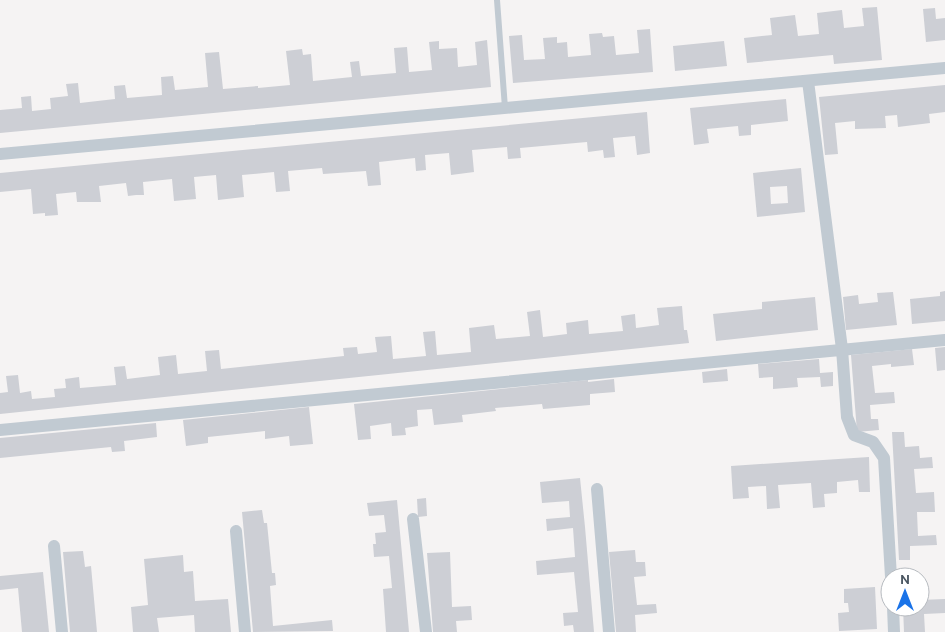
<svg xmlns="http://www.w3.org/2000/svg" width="945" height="632" font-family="Overpass,sans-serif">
	<rect width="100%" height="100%" fill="#f5f3f3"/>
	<!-- building -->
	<path fill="#cdcfd5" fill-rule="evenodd" d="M877,7L882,60L834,64L833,55L747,63L744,38L772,35L770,18L795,15L798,36L819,34L817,13L842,10L844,28L864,26L862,8Z
		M935,8L936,19L945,18V40L926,42L923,9Z
		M650,29L653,72L513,83L509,36L522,35L524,60L545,59L543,38L557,37V43L567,42L568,57L591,55L589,34L602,33L603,37L614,36L616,55L639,53L637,30Z
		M487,40L491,87L0,133V110L22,108L21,97L31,96L32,111L51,109L50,98L68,96L66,84L78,83L80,103L115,99L114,86L125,85L127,98L162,95L161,77L173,76L175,90L208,87L205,53L219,52L223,89L258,86V88L290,85L286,51L302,49L303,55L311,54L313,81L352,77L350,62L359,61L361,76L396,73L394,48L407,47L409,72L432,70L429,42L439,41V49L457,48L458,67L477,65L475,42Z
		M724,41L727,66L675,71L673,46Z
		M945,85V112L929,114L930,123L898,127L897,115L885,116L886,128L855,129V121L835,123L838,154L825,155L819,97Z
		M786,99L788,121L751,125V135L739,136L738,126L707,129L709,143L694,145L690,108Z
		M647,112L650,153L637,155L635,136L613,138L615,157L604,158L603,150L588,152L587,142L520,148L521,158L508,159L507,147L472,150L474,172L451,175L449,153L425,155L426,170L416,171L415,158L379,162L381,185L368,186L366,171L323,174L322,168L288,171L290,191L276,192L274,172L242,175L244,197L218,200L216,175L194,177L196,199L174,201L172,179L143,182L144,195H136L128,196L126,183L99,186L101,202H77L76,192L56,194L58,215L45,216V213L33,214L31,189L0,192V173Z
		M801,168L805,212L757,217L753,173ZM787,186L788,203L771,204L770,187Z
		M945,291V321L912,324L910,299L940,296V292Z
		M893,292L897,325L846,330L843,297L858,295L859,304L878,302L877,293Z
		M815,297L818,330L716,341L713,314L762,309V302Z
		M682,306L684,330H687L689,343L0,414V393L8,392L6,376L18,375L20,393L31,391L32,399L55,397L54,389L66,388L65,379L79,377L80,388L116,385L114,367L125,366L127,379L160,375L158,357L176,355L178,374L207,371L205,351L219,350L221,369L344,356L343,348L357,347L358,354L377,352L375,337L391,336L393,359L426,356L423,332L435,331L437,355L471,352L469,328L494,325L496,339L530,336L527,312L540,310L543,337L567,334L566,323L588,320L589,334L623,331L621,316L635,314L636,328L659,325L657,308Z
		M945,347V370L937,371L935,348Z
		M912,349L914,365L891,367V364L872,366L875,393L894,392L895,403L870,405L871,419H878L879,430L857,432L851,355Z
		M819,359L820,373L833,372V386L821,387L820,377L797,378L798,387L773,389V377L759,378L758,364Z
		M727,369L728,381L703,383L702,372Z
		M614,379L615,392L590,394V405L543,409L542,404L495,408L496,411L462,415L463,422L434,425L432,409L417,410L418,426L405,428L406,435L392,436L391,423L370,426L371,439L358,440L354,404L588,380V382Z
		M309,407L313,444L290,446L289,436L265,439V431L208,437V443L186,446L183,420Z
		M156,423L157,437L124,441L125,451L112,452L111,447L0,458V438Z
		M892,432H904L905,447L919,446L920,458L932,457L933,468L914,469L916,493L934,492L935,512H917L918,536L936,535L937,545L910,546V560H899Z
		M869,457L870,492H859L858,480L837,482V493L824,494L825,507L813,508L811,483L778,485L780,508L767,509L766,486L748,487L749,498L733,499L731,466Z
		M580,478L585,527L594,632H574L573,625L564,626L563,613L578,612L574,572L537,575L536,561L575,557L573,528L547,531L546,519L570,517L569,501L542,503L540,482Z
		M426,498L427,516L418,517L417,499Z
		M397,500L405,587L409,632H386L383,589L392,588L389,556L374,557L373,544H376L375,533L386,532L384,515L369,516L367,503Z
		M262,510L264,523H267L272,573H275L276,585L270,586L273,626L332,620L333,631L253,632L242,512Z
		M635,550L636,562H645L646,576L634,577L637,605L656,604L657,613L635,615L636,632H616L609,552Z
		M83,551L85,567L91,566L97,632H70L63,552Z
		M450,552L452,607L471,606L472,620L456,621L457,632H433L427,553Z
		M183,555L184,572L193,571L195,601L228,599L231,632H195L194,615L157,618L159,632H133L131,607L148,605L144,559Z
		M43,572L49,632H22L18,588L0,590V576Z
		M875,587L877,629L839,631L838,613L849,612L848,603H844V589Z
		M945,599V613L924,614L925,632H904L903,607H920V600Z"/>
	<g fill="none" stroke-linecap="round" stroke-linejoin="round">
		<!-- lane -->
		<path stroke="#c1cad2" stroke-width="6" d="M497,0L505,108"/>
		<!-- street -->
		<path stroke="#c1cad2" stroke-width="12" d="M808,81L842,349L847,417L854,435L873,442L884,458L891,577
			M0,154L945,68
			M0,430L945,340
			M597,489L609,632
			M413,519L426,632
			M236,531L245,632
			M54,546L62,632
			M893,607L894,632"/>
	</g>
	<!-- north arrow -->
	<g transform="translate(905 592)"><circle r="24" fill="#ffffff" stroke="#b7bbc0"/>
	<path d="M0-4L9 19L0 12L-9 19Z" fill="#1a73e8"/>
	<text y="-8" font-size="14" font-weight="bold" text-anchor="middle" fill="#4a5661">N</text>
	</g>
</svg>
